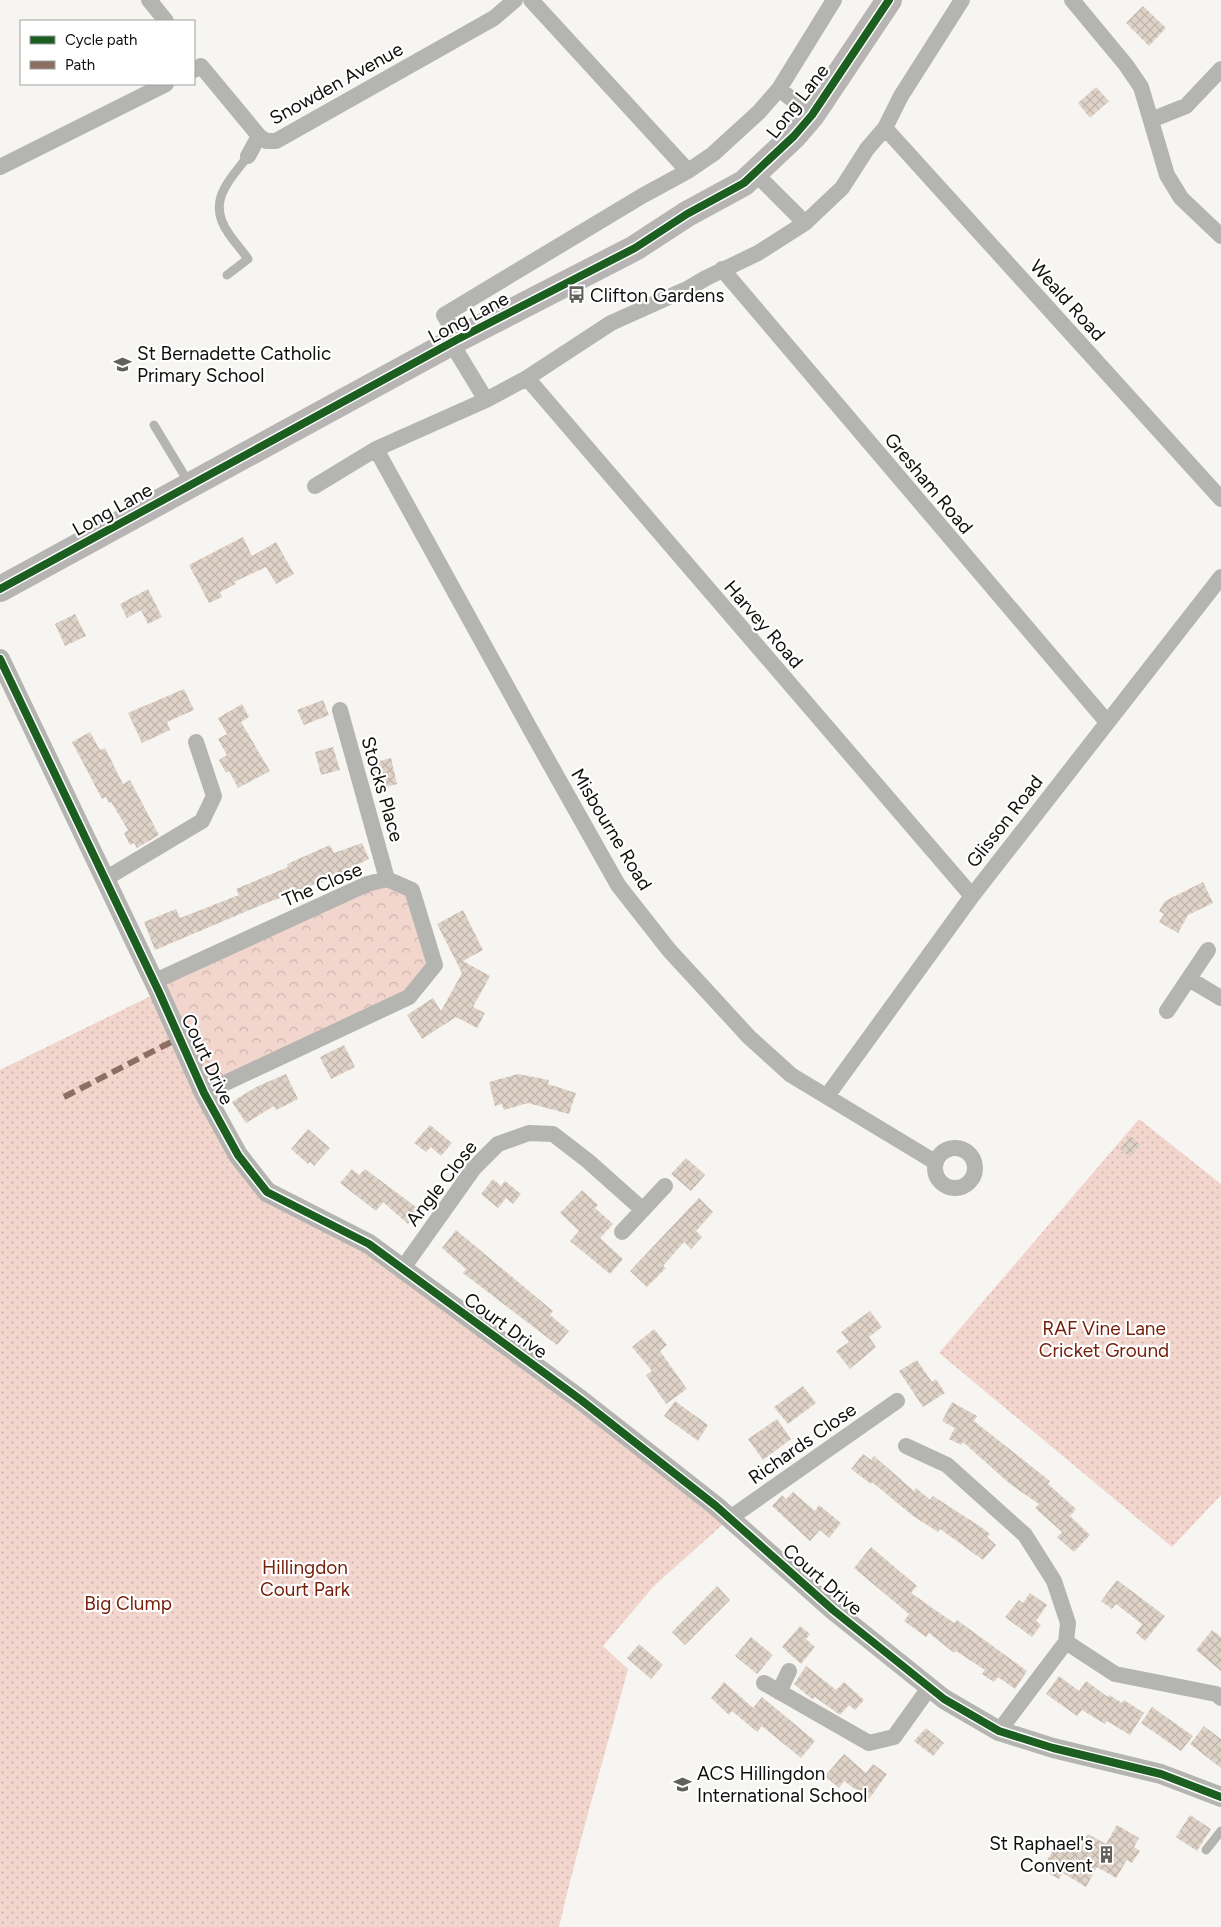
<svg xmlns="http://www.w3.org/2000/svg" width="1221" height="1927" font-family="Figtree,sans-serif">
	<defs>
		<pattern id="forest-crowns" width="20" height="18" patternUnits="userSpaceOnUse" patternTransform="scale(1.25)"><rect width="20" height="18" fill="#f2d5cc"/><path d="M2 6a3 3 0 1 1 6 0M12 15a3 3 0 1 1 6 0" fill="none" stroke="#ceb6ae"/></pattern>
		<pattern id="park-dots" width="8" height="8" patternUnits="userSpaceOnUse" patternTransform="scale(1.25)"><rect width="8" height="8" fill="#f2d5cc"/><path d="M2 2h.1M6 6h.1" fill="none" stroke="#ceb6ae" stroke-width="1.8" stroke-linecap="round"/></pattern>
		<pattern id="building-cross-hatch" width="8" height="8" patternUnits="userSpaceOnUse" patternTransform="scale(1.25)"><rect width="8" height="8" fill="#dfd3c8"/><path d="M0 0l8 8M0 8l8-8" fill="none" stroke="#beb4ab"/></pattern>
	</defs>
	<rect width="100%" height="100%" fill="#f7f5f1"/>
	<!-- forest -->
	<path fill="url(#forest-crowns)" d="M367,884L412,890L435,965L409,997L204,1093L0,1149V1070L158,993L153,982Z"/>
	<!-- park -->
	<path fill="url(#park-dots)" d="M159,992L252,1175L341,1229L730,1518L654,1586L603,1646L628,1669C605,1755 579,1840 559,1927H0V1070Z
		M1139,1119L1221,1184V1495L1172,1547L939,1353Z"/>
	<!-- building -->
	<path fill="url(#building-cross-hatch)" d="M1143,6L1166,28L1149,46L1126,23Z
		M1096,87L1109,101L1090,118L1078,103Z
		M243,537L252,556L276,542L294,574L276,584L266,567L234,582L236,584L220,592L222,597L209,603L189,565Z
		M148,589L162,617L148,624L141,610L127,618L120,604Z
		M75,614L86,636L65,646L55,624Z
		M184,689L194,710L167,722L170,730L142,743L128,713Z
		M323,700L329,715L304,725L297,710Z
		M242,704L249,717L241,722L270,771L238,788L229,771L226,773L219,760L227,755L218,739L227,734L218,718Z
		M90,732L100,750L105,748L123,784L130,780L159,835L137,848L134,843L130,845L124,833L128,830L111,802L109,803L106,797L102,799L72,742Z
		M333,747L340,770L321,775L315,752Z
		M391,758L397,784L379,789L372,763Z
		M362,843L369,859L359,864L322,882L287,894L288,896L271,901L155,950L144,922L176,909L180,918L239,895L236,889L288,867L287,864L330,845L334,853Z
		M1203,882L1213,903L1188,915L1178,933L1159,922L1164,914L1159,911L1165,901Z
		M463,910L483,950L463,961L490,976L473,1007L485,1013L477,1028L456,1017L422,1039L407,1015L433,998L441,1011L462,973L437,924Z
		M344,1045L355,1067L331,1079L320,1057Z
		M286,1074L298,1099L276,1110L274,1106L246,1123L232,1102L256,1087Z
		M518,1074L549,1080L548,1084L576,1093L569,1114L528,1103L504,1110L502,1104L495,1106L489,1082Z
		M430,1125L452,1143L441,1156L431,1147L426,1152L414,1143Z
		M308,1129L330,1148L314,1166L310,1162L308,1164L291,1149Z
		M1131,1136L1141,1145L1130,1157L1120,1149Z
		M686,1158L705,1175L691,1191L671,1174Z
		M352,1169L359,1175L365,1169L420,1210L408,1224L383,1202L376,1211L340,1183Z
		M493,1179L501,1186L505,1181L521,1194L513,1204L506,1198L498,1208L481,1194Z
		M582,1190L598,1205L595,1208L613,1224L600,1238L623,1259L610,1274L570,1241L579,1231L560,1213Z
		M699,1198L713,1212L696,1231L702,1237L691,1249L684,1242L663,1266L666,1268L647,1287L630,1271Z
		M456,1230L553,1311L550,1315L569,1331L557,1345L463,1273L466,1269L442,1248Z
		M870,1311L882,1327L869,1337L876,1347L850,1369L836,1351L849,1342L841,1332Z
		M654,1329L667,1345L660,1351L687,1389L666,1404L646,1375L652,1371L632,1347Z
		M917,1360L932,1382L936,1379L945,1393L923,1407L899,1371Z
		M803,1386L816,1403L788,1424L774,1407Z
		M675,1401L708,1425L698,1441L664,1416Z
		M952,1402L977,1416L974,1421L1050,1481L1048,1484L1076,1509L1070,1516L1090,1535L1074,1552L1057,1537L1062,1532L1035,1508L1039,1504L1010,1484L963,1442L961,1445L949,1439L955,1428L942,1421Z
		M777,1419L791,1439L763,1460L748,1439Z
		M863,1454L871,1460L874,1456L914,1491L916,1488L930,1500L933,1496L981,1527L990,1534L987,1537L996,1545L983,1560L940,1529L938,1532L913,1516L872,1482L871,1484L851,1469Z
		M793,1492L815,1511L819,1505L841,1523L829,1538L820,1530L810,1541L772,1506L782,1495L786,1499Z
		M871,1547L917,1586L911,1593L954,1623L957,1620L1027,1671L1015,1689L998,1677L994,1682L982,1674L985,1670L956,1651L954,1653L929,1633L926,1637L904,1621L909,1614L854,1568Z
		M1117,1580L1165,1616L1145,1641L1136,1633L1142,1624L1116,1604L1112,1609L1101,1601Z
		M717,1586L730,1600L685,1645L672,1632Z
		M1030,1593L1047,1605L1036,1621L1041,1625L1032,1637L1005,1617L1019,1600L1023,1603Z
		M800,1626L810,1634L806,1639L815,1647L801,1664L782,1647Z
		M1212,1630L1221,1637V1671L1196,1650Z
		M751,1637L773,1655L757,1674L735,1656Z
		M639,1644L663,1665L651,1679L627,1658Z
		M806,1666L836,1690L844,1682L864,1700L855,1710L849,1705L840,1715L815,1697L812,1699L794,1684Z
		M1059,1676L1079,1691L1086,1681L1108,1697L1109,1695L1122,1703L1124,1700L1144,1713L1130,1735L1107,1721L1105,1724L1082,1710L1077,1716L1046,1694Z
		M724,1682L753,1708L762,1697L815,1741L801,1758L762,1726L757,1732L732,1711L729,1715L711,1698Z
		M1152,1707L1193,1736L1181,1751L1141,1723Z
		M1204,1726L1221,1739V1768L1190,1744Z
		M926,1728L944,1743L933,1756L914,1741Z
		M844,1754L866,1773L873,1764L887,1774L869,1799L844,1781L839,1788L825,1776Z
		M1190,1815L1211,1829L1197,1851L1176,1837Z
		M1117,1825L1139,1838L1134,1847L1140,1851L1132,1863L1127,1860L1116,1878L1097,1867L1086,1887L1063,1873L1059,1879L1046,1872L1050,1866L1045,1864L1058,1842L1077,1853L1088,1834L1106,1844Z"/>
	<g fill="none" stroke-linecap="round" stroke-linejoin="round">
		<!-- service -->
		<path stroke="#b4b4b1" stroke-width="9" d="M227,275L248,259C242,250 235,243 229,234C206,202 228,182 248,156
			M154,425L189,483
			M1206,1850L1221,1831"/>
		<!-- minor -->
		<path stroke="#b4b4b1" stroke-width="16" d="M149,0L166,21
			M531,0L688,171
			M1072,0L1126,65L1141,87L1167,175L1181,198L1221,236
			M194,70L201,66L259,136L266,141H276L494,18L515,0
			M779,89L834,0
			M1151,120L1186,106L1221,69
			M885,128L1221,499
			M248,156L259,136
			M0,167L166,84
			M756,174L805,223
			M722,269L1107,722
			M458,339L444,315L642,196L688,171L713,154L759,112L779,89L812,115
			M452,344L486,400
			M527,378L972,896
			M376,449L533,734L618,885L669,950L749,1037L791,1075L935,1162
			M315,486L376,449L486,400L527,378L611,323L689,288L706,278L758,253L805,223L842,188L867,149L885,128L901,96L962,0
			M340,710L387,879
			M105,879L202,821L214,796L196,742
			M1189,979L1221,998
			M153,982L367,884L387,879L412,890L435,965L409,997L204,1093
			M1167,1011L1208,950
			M827,1096L972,896L1221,577
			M935 1168a20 20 0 1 1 40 0a20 20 0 1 1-40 0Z
			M622,1232L665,1186
			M403,1268L474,1168L498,1144L529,1133L553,1134L588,1161L643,1210
			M906,1446L947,1465L1025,1535L1054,1581L1068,1623L1066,1642L999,1731
			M730,1518L897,1401
			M1066,1642L1115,1674L1216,1694L1221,1698
			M764,1683L869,1743L894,1737L929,1688
			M779,1692L789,1671"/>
		<!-- tertiary -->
		<path stroke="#b4b4b1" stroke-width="20" d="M0,659L159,992L204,1093L238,1155L267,1192L369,1244L581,1400L716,1506L833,1610L944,1699L999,1731L1053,1748L1161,1774L1221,1797"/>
		<!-- primary -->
		<path stroke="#b6b5b4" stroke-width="26" d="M0,589L458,339L635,248L687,214L744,183L794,136L812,115L889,0"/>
		<!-- quiet -->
		<path stroke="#8d6e63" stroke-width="6" stroke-dasharray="12 6" stroke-linecap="butt" d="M64,1097L179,1038"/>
		<defs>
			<path id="cycleway" d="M0,589L458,339L635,248L687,214L744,183L794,136L812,115L889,0
				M0,659L159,992L204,1093L238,1155L267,1192L369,1244L581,1400L716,1506L833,1610L944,1699L999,1731L1053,1748L1161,1774L1221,1797"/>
		</defs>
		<!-- cycleway casing -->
		<use href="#cycleway" stroke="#fff" stroke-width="11"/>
		<!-- cycleway -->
		<use href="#cycleway" stroke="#1b5e20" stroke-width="8"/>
	</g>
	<!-- icons -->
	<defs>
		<symbol id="bus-bare" viewBox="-9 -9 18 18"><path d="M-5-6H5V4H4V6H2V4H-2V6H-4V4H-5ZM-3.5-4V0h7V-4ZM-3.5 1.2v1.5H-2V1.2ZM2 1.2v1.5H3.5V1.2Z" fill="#61605c" stroke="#fff" stroke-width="2.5" paint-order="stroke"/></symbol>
		<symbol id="school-bare" viewBox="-9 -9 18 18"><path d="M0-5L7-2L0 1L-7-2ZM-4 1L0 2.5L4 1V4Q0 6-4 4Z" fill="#61605c" stroke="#fff" stroke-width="2.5" paint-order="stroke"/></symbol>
		<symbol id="building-bare" viewBox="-9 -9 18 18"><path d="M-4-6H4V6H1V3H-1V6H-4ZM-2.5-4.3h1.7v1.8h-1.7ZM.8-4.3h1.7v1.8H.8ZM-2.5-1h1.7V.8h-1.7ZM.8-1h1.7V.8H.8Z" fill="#61605c" stroke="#fff" stroke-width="2.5" paint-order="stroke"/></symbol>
	</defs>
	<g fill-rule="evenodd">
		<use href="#bus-bare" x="564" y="282" width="25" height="25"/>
		<use href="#school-bare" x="110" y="352" width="25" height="25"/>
		<use href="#school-bare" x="670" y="1772" width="25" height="25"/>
		<use href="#building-bare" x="1094" y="1842" width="25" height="25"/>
	</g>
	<g text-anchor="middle" stroke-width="4.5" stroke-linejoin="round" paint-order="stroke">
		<!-- street labels -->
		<g font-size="19" fill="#100f0c" stroke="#fff">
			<text transform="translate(336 83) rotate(-29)" y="7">Snowden Avenue</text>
			<text transform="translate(797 101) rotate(-52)" y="7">Long Lane</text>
			<text transform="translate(1068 300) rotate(48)" y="7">Weald Road</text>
			<text transform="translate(468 317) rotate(-28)" y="7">Long Lane</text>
			<text transform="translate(929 483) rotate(50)" y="7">Gresham Road</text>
			<text transform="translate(112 509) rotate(-29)" y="7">Long Lane</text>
			<text transform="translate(764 624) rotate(49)" y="7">Harvey Road</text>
			<text transform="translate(383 789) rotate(74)" y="7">Stocks Place</text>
			<text transform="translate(1004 821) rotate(-52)" y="7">Glisson Road</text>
			<text transform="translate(612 829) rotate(59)" y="7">Misbourne Road</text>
			<text transform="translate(322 884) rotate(-23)" y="7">The Close</text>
			<text transform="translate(208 1059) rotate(65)" y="7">Court Drive</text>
			<text transform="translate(441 1183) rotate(-52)" y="7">Angle Close</text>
			<text transform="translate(506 1325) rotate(36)" y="7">Court Drive</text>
			<text transform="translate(802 1443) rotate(-35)" y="7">Richards Close</text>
			<text transform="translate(823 1579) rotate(41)" y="7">Court Drive</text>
		</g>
		<!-- poi labels -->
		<g font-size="19" fill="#100f0c" stroke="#fff" text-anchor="start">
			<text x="590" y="302">Clifton Gardens</text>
			<text x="137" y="360">St Bernadette Catholic<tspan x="137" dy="22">Primary School</tspan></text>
			<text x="697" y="1780">ACS Hillingdon<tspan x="697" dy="22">International School</tspan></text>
			<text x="1093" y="1850" text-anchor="end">St Raphael's<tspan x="1093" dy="22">Convent</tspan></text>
		</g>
		<!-- park labels -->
		<g font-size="19" fill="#76200c" stroke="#fff">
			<text x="1104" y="1335">RAF Vine Lane<tspan x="1104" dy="22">Cricket Ground</tspan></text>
			<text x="305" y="1574">Hillingdon<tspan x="305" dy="22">Court Park</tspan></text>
			<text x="128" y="1610">Big Clump</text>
		</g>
	</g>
	<!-- legend -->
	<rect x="20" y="20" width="175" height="65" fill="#ffffff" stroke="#9f9f9e"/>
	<rect x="30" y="36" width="25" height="8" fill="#1b5e20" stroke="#9f9f9e"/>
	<text x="65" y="45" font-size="15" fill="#100f0c">Cycle path</text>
	<rect x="30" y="61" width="25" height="8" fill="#8d6e63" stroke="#9f9f9e"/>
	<text x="65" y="70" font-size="15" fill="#100f0c">Path</text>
</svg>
